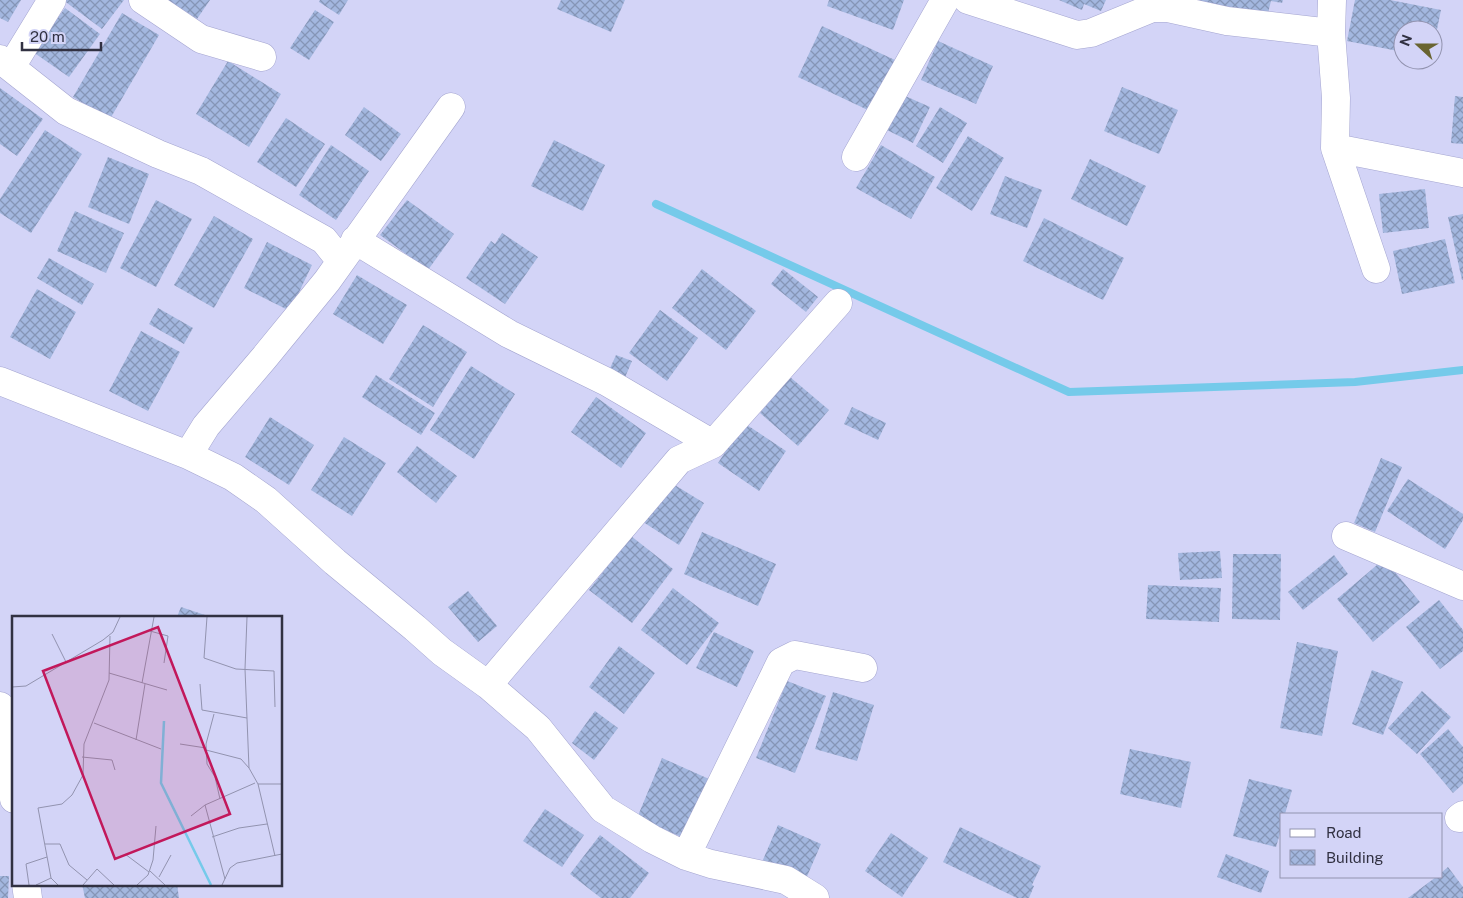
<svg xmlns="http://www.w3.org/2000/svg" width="1463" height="898" font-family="'Public Sans',sans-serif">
	<defs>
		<pattern id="building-cross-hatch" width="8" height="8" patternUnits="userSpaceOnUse" patternTransform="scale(1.25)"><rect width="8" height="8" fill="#a3b7df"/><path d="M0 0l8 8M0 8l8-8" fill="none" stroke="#8595b6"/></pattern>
	</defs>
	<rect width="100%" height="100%" fill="#d3d4f7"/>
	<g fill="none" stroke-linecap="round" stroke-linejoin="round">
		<!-- stream -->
		<path stroke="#75caea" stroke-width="8" d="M656,204L1069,392L1355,382L1463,370"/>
	</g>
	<!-- building -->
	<path fill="url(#building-cross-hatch)" d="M0,0H21L8,22L0,18Z
		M63,0H124L102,29Z
		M158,0H210L197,19L185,11L180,17Z
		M320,0H348L339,15L319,2Z
		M561,0H625L611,32L557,9Z
		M829,0H904L893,30L827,6Z
		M1059,0H1106L1101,11L1084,4L1082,10Z
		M1185,0H1283L1282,3L1271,1L1266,21Z
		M1355,0H1390L1441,10L1434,44L1433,30H1403V52L1347,41Z
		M65,8L100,34L69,77L33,52Z
		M315,10L334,22L309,60L290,48Z
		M122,13L159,35L110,119L73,97Z
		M822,26L897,61L872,112L798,77Z
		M938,41L993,66L976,104L921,80Z
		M228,61L281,94L249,147L196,114Z
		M1122,87L1178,110L1159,154L1104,131Z
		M0,88L43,119L17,156L0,144Z
		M903,95L930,107L913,143L887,130Z
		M1455,96L1463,97V144L1451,143Z
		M364,107L401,134L381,161L345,135Z
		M940,107L967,123L943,163L916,146Z
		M286,118L325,144L296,187L257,162Z
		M45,130L82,154L31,233L0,213V199Z
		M968,136L1004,158L972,211L936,188Z
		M554,140L605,165L583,211L531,186Z
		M331,145L369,171L336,220L299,195Z
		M881,145L935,177L911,219L856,188Z
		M108,157L149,174L129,224L88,207Z
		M1090,159L1146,186L1127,226L1071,199Z
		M1005,176L1042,190L1027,228L990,214Z
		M1425,189L1429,228L1383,233L1379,194Z
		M156,200L192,219L156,287L120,268Z
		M407,200L454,234L428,270L380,235Z
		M75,211L124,233L106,273L57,251Z
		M1463,214V280H1462L1448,217Z
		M214,216L253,239L214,308L174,285Z
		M1044,218L1124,258L1103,300L1023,261Z
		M502,233L538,257L505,304L466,278L491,241L495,244Z
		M1445,239L1455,283L1402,294L1393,251Z
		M267,242L312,265L290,311L244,288Z
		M49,258L94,284L82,305L37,278Z
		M702,269L756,311L726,350L672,308Z
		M783,269L818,297L806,312L771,284Z
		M357,275L407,305L383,344L333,314Z
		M37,289L76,312L50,359L10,337Z
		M158,308L193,328L184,344L149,324Z
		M660,310L698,338L667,381L629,353Z
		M423,325L467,352L433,407L389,379Z
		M141,331L180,352L148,411L109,391Z
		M616,355L632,361L623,382L607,375Z
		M471,366L515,394L474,459L430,430Z
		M376,375L435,413L421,435L362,397Z
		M790,377L829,410L798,446L760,413Z
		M596,397L646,433L621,468L571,432Z
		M852,407L886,423L878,440L844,424Z
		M270,417L314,445L289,485L245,457Z
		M744,423L786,451L759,491L718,463Z
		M344,437L386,463L352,516L311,490Z
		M417,446L457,476L436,503L397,472Z
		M1381,458L1402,467L1375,532L1354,523Z
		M665,479L704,503L679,545L640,520Z
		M1408,479L1463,514V520L1445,549L1387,511Z
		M702,532L776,564L758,606L684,574Z
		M631,536L673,569L632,623L589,590Z
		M1220,551L1222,578L1180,580L1178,553Z
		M1233,554H1281L1280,620L1232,619Z
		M1334,555L1348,574L1303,610L1288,592Z
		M1384,559L1420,602L1373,642L1337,599Z
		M1148,585L1221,588L1219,622L1146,619Z
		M673,588L719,623L687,665L641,630Z
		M468,591L497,626L478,642L448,607Z
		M1439,600L1463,630V651L1440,669L1406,627Z
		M181,607L208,616V617H177Z
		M714,632L754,651L737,687L696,668Z
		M1297,642L1338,651L1322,736L1280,728Z
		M619,646L655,673L624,714L589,687Z
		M1372,670L1403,682L1383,735L1352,724Z
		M787,681L826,696L795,773L756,758Z
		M1422,691L1451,717L1417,754L1388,728Z
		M833,692L874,705L857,761L815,749Z
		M595,711L618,728L594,760L572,743Z
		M1448,729L1463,747V784L1453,793L1420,754Z
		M1130,749L1191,762L1181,808L1120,794Z
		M662,758L709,779L684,838L637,818Z
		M1249,779L1292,790L1285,814H1282V827L1276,847L1233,836Z
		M545,809L584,835L562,867L523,841Z
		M778,825L821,844L805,881L762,862Z
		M960,827L1041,866L1032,885L1034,886L1029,898H1017L943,862Z
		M891,833L928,858L902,897L865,871Z
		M600,835L649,873L630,898H601L570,874Z
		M1226,854L1269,871L1261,893L1217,877Z
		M1448,867L1463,887V898H1408L1436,877H1442V872Z
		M0,876H9L8,898H0Z
		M82,884H177L179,898H85Z"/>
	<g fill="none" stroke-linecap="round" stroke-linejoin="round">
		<defs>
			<path id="minor" d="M143,0L201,39L262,57
				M968,0L1077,35L1091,33L1152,8H1168L1227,21L1331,33
				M1332,0L1331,33L1336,98L1335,148L1376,269
				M0,59L66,111L158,154L201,171L324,240L340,260
				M11,67L52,0
				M1335,148L1463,173
				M856,157L945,0
				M355,240L509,334L607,382L713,444
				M0,381L188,455L233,477L266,500L335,562L415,628L442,652L488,685L538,728L603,809L652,839L686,856L711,864L786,880L815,898
				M188,455L206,426L264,358L327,281L451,107
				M1346,536L1463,586
				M488,685L679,460L713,444L838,303
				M0,706L14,799
				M1459,818L1463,815
				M686,856L781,662L795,655L863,668
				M26,884L28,898"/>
		</defs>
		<!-- minor casing -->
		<use href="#minor" stroke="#a4a5d0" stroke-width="29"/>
		<!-- minor -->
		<use href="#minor" stroke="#fff" stroke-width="28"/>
	</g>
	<!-- overview -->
	<g transform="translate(12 616)">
		<rect width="270" height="270" fill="#d3d4f7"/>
		<path fill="none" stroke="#75caea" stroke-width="2.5" d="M152,105L149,167L199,269"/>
		<path fill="none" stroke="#9293af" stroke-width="1" d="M195,1L192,42L224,53L262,55L263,91M235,1L233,53L237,152L246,168L263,240M138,15L156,20L152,47M40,18L54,46M97,57L155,74M130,67L142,1M188,68L190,94L235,102M0,71L14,70L91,24L101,16L108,1M202,98L194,128L195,148L203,161L208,183M82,107L149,133M124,124L133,68M168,128L194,132M194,134L229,143L237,152M70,141L100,144L103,154M246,168H270M193,189L213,263M179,200L193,189L243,167M200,221L227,212L255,208M33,228H48L57,249L75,264M113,238L137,256M138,255L153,269M147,261L159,239M17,269L14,248L35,241M24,269L39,262M46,269L39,262L26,192L50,188L60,179L71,159L72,128L97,64L98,20M71,269L85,253L102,269M125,269L136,259L141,244L144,210M210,269L218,252L225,247L270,238"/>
		<path fill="#c2185b" fill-opacity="0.15" stroke="#c2185b" stroke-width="2.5" d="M146,11L218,198L103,243L31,55Z"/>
		<rect width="270" height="270" fill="none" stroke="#313142" stroke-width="2.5"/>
	</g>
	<!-- legend -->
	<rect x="1280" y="813" width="162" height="65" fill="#d3d4f7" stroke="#9293af"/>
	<rect x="1290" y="829" width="25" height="8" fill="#ffffff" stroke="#9293af"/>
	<text x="1326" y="838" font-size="15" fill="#313142">Road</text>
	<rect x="1290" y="850" width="25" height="15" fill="url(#building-cross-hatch)" stroke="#9293af"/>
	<text x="1326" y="863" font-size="15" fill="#313142">Building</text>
	<!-- north arrow -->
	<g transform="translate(1418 45) rotate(291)"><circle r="24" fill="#d3d4f7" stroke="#9293af"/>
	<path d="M0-4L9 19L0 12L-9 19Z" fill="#696431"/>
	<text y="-8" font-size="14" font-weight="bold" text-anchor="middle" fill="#313142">N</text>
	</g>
	<!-- scale -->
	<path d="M22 42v8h79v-8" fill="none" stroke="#313142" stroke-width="2.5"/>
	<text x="30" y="42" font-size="15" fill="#313142" stroke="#d3d4f7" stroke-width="4" paint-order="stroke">20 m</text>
</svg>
